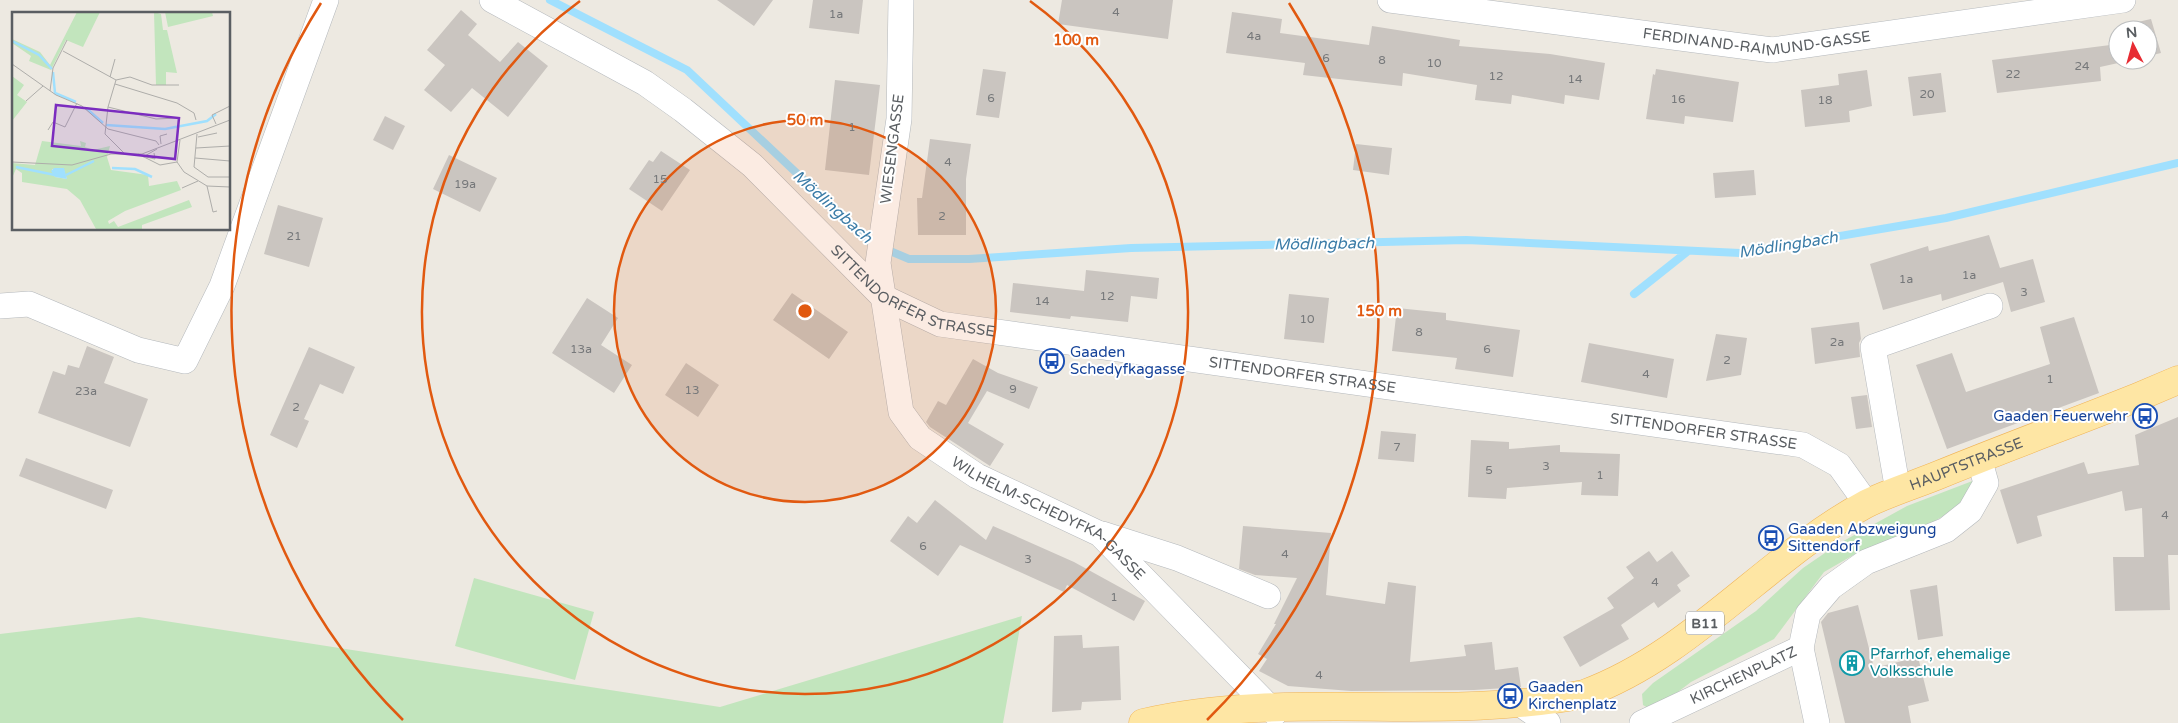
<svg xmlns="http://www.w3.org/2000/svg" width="2178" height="723" font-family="'Varela Round',sans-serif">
	<rect width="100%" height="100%" fill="#ede9e1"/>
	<!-- green -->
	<path fill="#c2e5bd" d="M1975,480L1973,490L1953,510L1920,530L1857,553L1824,572L1774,639L1691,682L1653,711L1643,705L1642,694L1653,683L1756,611L1803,568L1838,544L1907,506Z
		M474,578L594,612L575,680L455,646Z
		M1022,616L1003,723H0V634L139,617L720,707Z"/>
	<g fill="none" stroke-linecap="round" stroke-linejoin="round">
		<!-- stream -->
		<path stroke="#a0e0fe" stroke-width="8" d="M550,0L687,70L871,243L909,259H969L1131,248L1466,240L1740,253L1946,218L2178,163
			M1634,294L1688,251"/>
	</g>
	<!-- building -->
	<path fill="#cac5c0" d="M717,0H773L754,26Z
		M813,0H863L859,34L809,28Z
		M1062,0H1173L1168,39L1058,24Z
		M461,10L477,24L468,35L500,62L518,42L548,66L508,117L472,88L451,112L424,90L445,65L427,50Z
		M1232,12L1282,19L1280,33L1369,45L1372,26L1460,40L1459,46L1550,54L1605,63L1599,100L1565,95L1564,104L1512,95L1511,104L1475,100L1477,85L1403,73L1402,86L1303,75L1305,63L1226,53Z
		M2151,19L2161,53L2148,56V30H2121L2120,26Z
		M2118,44V60H2132L2100,67L2101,81L1997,93L1992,60Z
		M983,69L1006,72L999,118L976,115Z
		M1656,69L1739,82L1733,122L1685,116L1684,124L1646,119L1653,74L1655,75Z
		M1867,70L1872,106L1849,111L1850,122L1805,127L1801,90L1839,85L1838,74Z
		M1941,73L1946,112L1913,116L1908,77Z
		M835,80L880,85L869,175L825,170Z
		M385,116L405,126L393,150L373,140Z
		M930,139L971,144L966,179V235H918L917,198H922Z
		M1356,144L1392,148L1389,175L1353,170Z
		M661,151L690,170L662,211L629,189L649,160L653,162Z
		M449,155L497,178L480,212L433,189Z
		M1754,170L1756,195L1715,198L1713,173Z
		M278,205L323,218L309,267L264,254Z
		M1989,235L2000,268L2033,259L2045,302L2011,312L2003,282L1942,301L1941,294L1883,310L1870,264L1928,246L1929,251Z
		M1086,270L1159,278L1157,299L1131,296L1128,322L1071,316L1070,319L1010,312L1013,283L1084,291Z
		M792,293L848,332L829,359L773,320Z
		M1289,294L1329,298L1324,343L1284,339Z
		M587,298L618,318L601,345L632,365L614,393L552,353Z
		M1397,308L1446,313V320L1520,330L1513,377L1455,369L1457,358L1392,351Z
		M2074,317L2099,393L1947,449L1916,365L1952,353L1966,392L2050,364L2040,327Z
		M1859,322L1861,339L1859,343L1860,357L1815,364L1811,328Z
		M1716,334L1747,338L1741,375L1706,381Z
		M1589,343L1674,359L1667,398L1581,382Z
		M87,346L114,357L104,383L148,399L130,447L38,413L53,371L65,375L68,365L79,368Z
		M309,347L355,367L343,394L320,384L304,419L309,421L297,448L270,435Z
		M973,359L998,373L1038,387L1029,409L987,391L968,423L1004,444L990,466L930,427L926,422L938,401L946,405Z
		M686,363L719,385L698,417L665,395Z
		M1867,395L1872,427L1856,429L1851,397Z
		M2178,417V555H2168L2170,610L2115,611L2113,557H2144L2142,508L2125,511L2122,491L2037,516L2042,536L2017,544L2000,490L2084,462L2088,474L2139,465L2135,435Z
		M1381,431L1416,434L1414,462L1378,459Z
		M1471,440L1509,442V449L1560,445V452L1620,454L1618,496L1581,495L1582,482L1507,488L1506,499L1468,497Z
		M26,458L113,490L106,509L19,476Z
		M935,500L986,540L993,526L1074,562L1145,601L1134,621L1067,585L1064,592L960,545L938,576L890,541L908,516L917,523Z
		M1243,526L1331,533L1326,595L1385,604L1388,582L1416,586L1410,662L1466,656L1464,645L1492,642L1495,670L1518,667L1521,687L1474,690L1351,691L1288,686L1259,671L1267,659L1258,654L1276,624H1274L1297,578L1255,575L1239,569Z
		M1649,551L1657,562L1672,551L1690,576L1677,585L1681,591L1658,608L1654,602L1621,625L1629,639L1580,667L1563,637L1614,608L1607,598L1634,578L1626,567Z
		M1937,585L1943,636L1918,640L1910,590Z
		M1858,605L1874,668L1918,657L1929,701L1908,706L1911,723H1845L1821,622L1828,613Z
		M1082,635L1083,648L1119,646L1121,700L1082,702L1081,710L1052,712L1054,636Z"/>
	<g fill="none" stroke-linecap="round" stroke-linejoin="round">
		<defs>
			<g id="minor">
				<path id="s1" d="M492,0L645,83L683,110L752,165L883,297L940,324L1803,445L1839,465L1867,504"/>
				<path id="s2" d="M901,0L899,119L878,263L901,412L920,438L977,476L1100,534L1275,713"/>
				<path id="s3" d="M1390,0L1772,50L2123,0"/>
				<path d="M0,306L29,304L138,350L185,361L222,286L326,0"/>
				<path d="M1898,491L1873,347L1990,306"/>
				<path d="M1102,534L1177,558L1268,596"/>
				<path d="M1801,648L1817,723"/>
				<path d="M1526,708L1548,723"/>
				<path id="s4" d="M1642,723L1801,648L1808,614L1831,587L1866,562L1946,530L1970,511L1986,483L1979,458"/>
			</g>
			<g id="major">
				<path id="s5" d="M1143,723C1288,689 1441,723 1584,694C1693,654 1766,558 1866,504C1890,492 1917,484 1941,474C2007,447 2073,423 2138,397L2178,380"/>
			</g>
		</defs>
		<!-- minor casing -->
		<use href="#minor" stroke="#b4b8bc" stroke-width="26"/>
		<!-- major casing -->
		<use href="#major" stroke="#f0b457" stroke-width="29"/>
		<!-- minor -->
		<use href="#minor" stroke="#fff" stroke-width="25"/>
		<!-- major -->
		<use href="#major" stroke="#fee6a4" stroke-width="28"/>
	</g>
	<!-- distance rings -->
	<circle cx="805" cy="311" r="191" fill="#e15910" fill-opacity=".12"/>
	<g fill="none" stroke="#e15910" stroke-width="2.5">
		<circle cx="805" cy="311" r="191"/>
		<path d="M1030 1A383 383 0 1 1 580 1"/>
		<path d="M403 720A574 574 0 0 1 321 3M1289 3A574 574 0 0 1 1207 720"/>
	</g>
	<!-- icons -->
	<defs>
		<symbol id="bus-ring" viewBox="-11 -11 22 22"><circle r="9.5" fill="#fff" stroke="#1a4fb4" stroke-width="1.5"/><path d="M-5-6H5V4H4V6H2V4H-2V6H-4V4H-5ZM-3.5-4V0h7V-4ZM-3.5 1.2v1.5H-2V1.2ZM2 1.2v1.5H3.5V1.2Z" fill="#1a4fb4"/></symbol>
		<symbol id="building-ring" viewBox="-11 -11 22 22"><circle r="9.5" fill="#fff" stroke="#0f9aa8" stroke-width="1.5"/><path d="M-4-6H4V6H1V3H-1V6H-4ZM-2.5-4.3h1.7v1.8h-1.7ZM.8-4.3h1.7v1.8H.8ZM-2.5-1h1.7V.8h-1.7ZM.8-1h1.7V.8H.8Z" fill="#0f9aa8"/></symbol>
	</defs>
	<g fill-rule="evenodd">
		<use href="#bus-ring" x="1038" y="347" width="28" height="28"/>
		<use href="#bus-ring" x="2131" y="402" width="28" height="28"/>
		<use href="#bus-ring" x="1757" y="524" width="28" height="28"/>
		<use href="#building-ring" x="1838" y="649" width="28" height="28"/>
		<use href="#bus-ring" x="1496" y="682" width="28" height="28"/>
	</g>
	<g text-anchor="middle" stroke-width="4" stroke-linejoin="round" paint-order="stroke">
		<!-- number labels -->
		<g font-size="12" fill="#76787a">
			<text x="1116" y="16">4</text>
			<text x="836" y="18">1a</text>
			<text x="1254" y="40">4a</text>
			<text x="1326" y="62">6</text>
			<text x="1382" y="64">8</text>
			<text x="1434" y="67">10</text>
			<text x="2082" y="70">24</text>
			<text x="2013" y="78">22</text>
			<text x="1496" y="80">12</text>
			<text x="1575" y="83">14</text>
			<text x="1927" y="98">20</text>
			<text x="991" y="102">6</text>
			<text x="1678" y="103">16</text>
			<text x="1825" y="104">18</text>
			<text x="852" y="131">1</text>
			<text x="948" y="166">4</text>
			<text x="660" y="183">15</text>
			<text x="465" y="188">19a</text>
			<text x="942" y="220">2</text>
			<text x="294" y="240">21</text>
			<text x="1969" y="279">1a</text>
			<text x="1906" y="283">1a</text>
			<text x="2024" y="296">3</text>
			<text x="1107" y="300">12</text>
			<text x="1042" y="305">14</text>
			<text x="1307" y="323">10</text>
			<text x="1419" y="336">8</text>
			<text x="1837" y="346">2a</text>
			<text x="581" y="353">13a</text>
			<text x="1487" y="353">6</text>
			<text x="1727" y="364">2</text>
			<text x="1646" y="378">4</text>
			<text x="2050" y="383">1</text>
			<text x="1013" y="393">9</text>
			<text x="692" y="394">13</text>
			<text x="86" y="395">23a</text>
			<text x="296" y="411">2</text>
			<text x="1397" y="451">7</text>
			<text x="1546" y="470">3</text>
			<text x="1489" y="474">5</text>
			<text x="1600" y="479">1</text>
			<text x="2165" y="519">4</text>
			<text x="923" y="550">6</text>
			<text x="1285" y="558">4</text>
			<text x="1028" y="563">3</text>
			<text x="1655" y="586">4</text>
			<text x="1114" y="601">1</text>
			<text x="1319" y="679">4</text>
		</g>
		<!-- shield labels -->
		<rect fill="#fff" stroke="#8c8e91" stroke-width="1" x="1686" y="611.5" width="38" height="23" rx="4"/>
		<g font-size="14" font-weight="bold" fill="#5a5e62">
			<text x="1705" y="628">B11</text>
		</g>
		<!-- street labels -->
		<g font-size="15" fill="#5a5e62" stroke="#fff">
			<text dy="5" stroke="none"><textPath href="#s3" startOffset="370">FERDINAND-RAIMUND-GASSE</textPath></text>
			<text transform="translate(892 149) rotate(-83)" y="5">WIESENGASSE</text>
			<text dy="5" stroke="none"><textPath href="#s1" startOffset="519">SITTENDORFER STRASSE</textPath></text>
			<text dy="5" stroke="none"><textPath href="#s1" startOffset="924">SITTENDORFER STRASSE</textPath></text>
			<text dy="5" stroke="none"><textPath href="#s1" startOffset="1329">SITTENDORFER STRASSE</textPath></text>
			<text dy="5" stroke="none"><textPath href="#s5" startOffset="892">HAUPTSTRASSE</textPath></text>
			<text dy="5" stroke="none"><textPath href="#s2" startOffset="600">WILHELM-SCHEDYFKA-GASSE</textPath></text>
			<text dy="5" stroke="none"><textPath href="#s4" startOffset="112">KIRCHENPLATZ</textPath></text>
		</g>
		<!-- transit labels -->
		<g font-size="15" fill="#164399" stroke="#fff" text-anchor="start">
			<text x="1070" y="357">Gaaden<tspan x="1070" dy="17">Schedyfkagasse</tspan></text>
			<text x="2128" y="421" text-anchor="end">Gaaden Feuerwehr</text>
			<text x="1788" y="534">Gaaden Abzweigung<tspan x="1788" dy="17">Sittendorf</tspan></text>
			<text x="1528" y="692">Gaaden<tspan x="1528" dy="17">Kirchenplatz</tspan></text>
		</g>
		<!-- culture labels -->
		<g font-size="15" fill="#0d838f" stroke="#fff" text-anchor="start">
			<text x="1870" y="659">Pfarrhof, ehemalige<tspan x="1870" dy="17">Volksschule</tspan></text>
		</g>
		<!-- water labels -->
		<g font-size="16" font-style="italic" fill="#3b7ca7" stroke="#fff">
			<text transform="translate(833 206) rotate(42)" y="6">Mödlingbach</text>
			<text transform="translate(1324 243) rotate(-1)" y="6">Mödlingbach</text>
			<text transform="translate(1788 244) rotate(-9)" y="6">Mödlingbach</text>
		</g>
	</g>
	<!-- overview -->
	<g transform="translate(12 12)">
		<rect width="218" height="218" fill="#ede9e1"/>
		<path d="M65,0H88L71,35L54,28L39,58L17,49L19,44L0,31V27L28,40L38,53ZM142,0L149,2L151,18H155L165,61L154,60V73H144ZM153,0H200L201,4L156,15ZM0,64L12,73L5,83L15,90L0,109ZM30,129L69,134L68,129L74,131L73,135L81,138L98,134L95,145L99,158L136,163L137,174L165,169L169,178L113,199L96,209L97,212L102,209L106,215L177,188L180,195L130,213V217H84L68,188L55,177L10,170V161L4,157L0,166V151L23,153ZM51,156L55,167L43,165L40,157Z" fill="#c2e5bd" fill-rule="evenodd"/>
		<path d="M42,156H52L55,167L43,165L39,159Z" fill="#a0e0fe"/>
		<path fill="none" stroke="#a0e0fe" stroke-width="2.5" d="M0,29L27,43L40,57M41,60L43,81L64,90M74,96L91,111M94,113L153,117L195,109L204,102M4,155L43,163M100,156L123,157L140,165M54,163L82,149"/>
		<path fill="none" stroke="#aeadaa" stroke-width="1" d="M51,39L104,68M0,52L44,83L70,94L96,117L144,129L147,133M98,65L103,47M103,72L165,91L182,101L184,108M38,79L41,56L55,28M14,89L31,74M96,95L144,107L165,106M204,112L200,103L218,94M36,118L41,110L53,115L65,91M186,125L205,121M168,128L165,150L172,160L195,174L218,175M149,132L148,124L155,122M184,136L218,134M112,141L93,122L96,95L104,68L118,65L140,73H167M126,142L148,153L165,150M131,145L145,137M134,145L143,147L142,141M183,146L218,149M0,150L60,153L99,142H130L218,108M182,155L196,165H218M182,155L185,122M195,174L201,200L205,199M170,176L186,169"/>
		<path fill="#7b2cbf" fill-opacity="0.15" stroke="#7b2cbf" stroke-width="2.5" d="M44,93L167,106L163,147L40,134Z"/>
		<rect width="218" height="218" fill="none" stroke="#5a5e62" stroke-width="2.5"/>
	</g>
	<circle cx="805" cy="311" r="8" fill="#e15910" stroke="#fff" stroke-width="2.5"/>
	<g font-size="15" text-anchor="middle" font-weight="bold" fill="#e15910" stroke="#fff" stroke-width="4" stroke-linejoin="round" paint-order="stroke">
		<text x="1076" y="45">100 m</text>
		<text x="805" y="125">50 m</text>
		<text x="1379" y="316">150 m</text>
	</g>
	<!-- north arrow -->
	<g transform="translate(2133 45) rotate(354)"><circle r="24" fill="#ffffff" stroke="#bdbfc0"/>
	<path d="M0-4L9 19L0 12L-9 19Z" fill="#e72c33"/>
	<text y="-8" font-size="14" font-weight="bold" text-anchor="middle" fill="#5a5e62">N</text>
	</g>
</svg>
